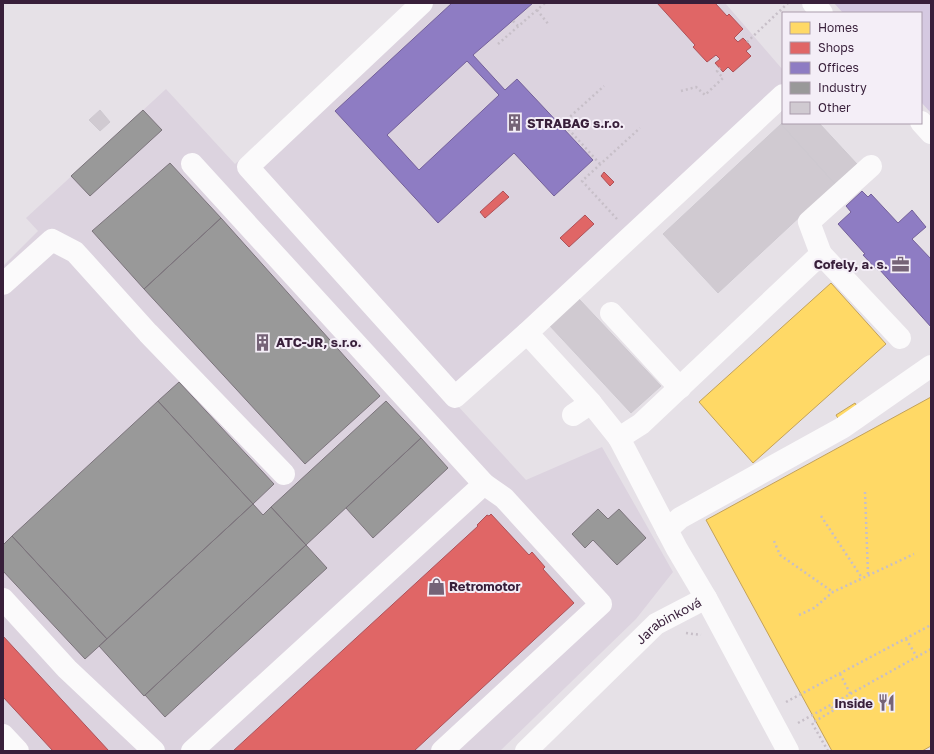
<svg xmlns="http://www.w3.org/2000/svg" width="934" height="754" font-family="'Golos Text',sans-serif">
	<rect width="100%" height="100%" fill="#e6e1e7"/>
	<!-- built -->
	<path fill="#dcd3df" d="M410,3H725L783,70V110L457,405L526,480L602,447L673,572L636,619L500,751H5L3,749V266L38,231L26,218L166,89L235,164Z"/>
	<!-- green -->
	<path fill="#d5c9e1" d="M834,3H931V113L921,102V13H843Z"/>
	<!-- homes -->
	<path fill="#ffd966" stroke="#c3a159" d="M831,283L886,344L753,463L699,402Z
		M931,397V746L922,751H832L706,520Z
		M855,403L858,408L839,420L836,415Z"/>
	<!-- shops -->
	<path fill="#e06666" stroke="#ae5159" d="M657,3H715L727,16L729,14L743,29L734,38L738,42L743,38L747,42L751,47L746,51L751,56L733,72L728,67L723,72L715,63L720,59L716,55L707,62L693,47L695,45Z
		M604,172L614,182L610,186L601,176Z
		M503,191L509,197L485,218L480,212Z
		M585,215L594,224L569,247L560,238Z
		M491,514L529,555L532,552L545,567L543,569L574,603L414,751H233L478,526L477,525L487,515L489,516Z
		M3,636L109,751H53L3,697Z"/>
	<!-- offices -->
	<path fill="#8e7cc3" stroke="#74609a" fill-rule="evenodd" d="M452,3H533L473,55L505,90L517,79L593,160L554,196L514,153L438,223L335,111ZM467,61L499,95L419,170L387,135Z
		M862,191L868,197L871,194L898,223L912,210L926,227L912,239L931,259V327L879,269L877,270L863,255L865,254L838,224L851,212L846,206Z"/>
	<!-- industry -->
	<path fill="#999" stroke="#7c747c" d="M143,110L162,130L90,196L71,176Z
		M170,163L221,218L144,289L92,231Z
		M221,218L380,396L305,464L144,289Z
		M179,382L274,484L253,504L158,401Z
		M158,401L253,504L107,639L12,536Z
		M386,401L421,438L306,545L271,507Z
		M421,438L448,468L373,538L346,508Z
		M253,504L263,515L271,507L306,545L144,696L99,646Z
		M598,509L608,519L619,509L646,538L617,565L593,540L585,548L572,534Z
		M12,536L107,639L85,659L3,571V545Z
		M306,545L327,568L165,717L145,695Z"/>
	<!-- building -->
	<path fill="#d0cad1" stroke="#cec9d0" d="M100,110L110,122L100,131L89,120Z
		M783,122L819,123L857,164L835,184L781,124Z
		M781,124L835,184L718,293L663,234Z
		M579,299L661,386L631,413L549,325Z"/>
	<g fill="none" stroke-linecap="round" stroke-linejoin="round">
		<!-- path -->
		<path stroke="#c7bfc8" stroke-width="2.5" stroke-dasharray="2 3" stroke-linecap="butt" d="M537,10L549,25
			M513,21L518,26
			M747,42L788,3
			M498,44L545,3
			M681,91L696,87L705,95L723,78L717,71L720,68
			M600,164L563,123L604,86
			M617,219L582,181L640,128
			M865,492L868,575
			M821,516L862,578
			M774,541L780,555L833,592
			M799,615L814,608L833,592L914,554
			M686,633L701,635
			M906,639L917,657
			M840,674L851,695
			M786,702L931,625
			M798,723L931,649
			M828,751L812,723L834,710L831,706"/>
		<!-- minor -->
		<g stroke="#fbfafb" stroke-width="22">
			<path d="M422,3L248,167L455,397L527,333L783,95"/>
			<path d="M813,3L822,13"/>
			<path d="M921,122L931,133"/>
			<path d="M192,164L484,484L504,498L601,604L442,751"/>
			<path d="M821,254L900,338"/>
			<path d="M3,284L52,240L75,252L148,333L284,474"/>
			<path d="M611,313L680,388"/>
			<path d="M527,333L591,403L619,438L677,549L706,598L788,751"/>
			<path d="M573,415L591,403"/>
			<path d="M619,438L641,424L821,254L809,222L871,166"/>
			<path d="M667,530L680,518L842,428L931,366"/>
			<path d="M3,599L67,669L154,751"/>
			<path d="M3,735L18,751"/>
			<path d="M192,751L484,484"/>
			<path id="s1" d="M526,751L656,624L706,598"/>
		</g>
	</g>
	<!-- icons -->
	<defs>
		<symbol id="building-bare" viewBox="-9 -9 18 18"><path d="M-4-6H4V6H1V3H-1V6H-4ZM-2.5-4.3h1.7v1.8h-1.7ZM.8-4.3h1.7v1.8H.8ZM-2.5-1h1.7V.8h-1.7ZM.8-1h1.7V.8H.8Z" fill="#756377" stroke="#f4eef7" stroke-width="2.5" paint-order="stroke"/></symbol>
		<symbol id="office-bare" viewBox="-9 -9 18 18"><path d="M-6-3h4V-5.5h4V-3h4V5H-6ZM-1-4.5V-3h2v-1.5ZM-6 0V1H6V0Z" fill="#756377" stroke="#f4eef7" stroke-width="2.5" paint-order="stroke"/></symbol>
		<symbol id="shop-bare" viewBox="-9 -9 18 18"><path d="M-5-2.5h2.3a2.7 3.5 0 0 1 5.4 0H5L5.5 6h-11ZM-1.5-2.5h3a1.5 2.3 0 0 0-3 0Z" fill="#756377" stroke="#f4eef7" stroke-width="2.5" paint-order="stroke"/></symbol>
		<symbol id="restaurant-bare" viewBox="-9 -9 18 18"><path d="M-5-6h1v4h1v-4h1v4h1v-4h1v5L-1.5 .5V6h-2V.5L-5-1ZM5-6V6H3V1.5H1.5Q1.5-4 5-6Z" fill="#756377" stroke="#f4eef7" stroke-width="2.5" paint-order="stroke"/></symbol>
	</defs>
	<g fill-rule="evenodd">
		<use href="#building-bare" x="502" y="110" width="25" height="25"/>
		<use href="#office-bare" x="888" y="252" width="25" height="25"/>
		<use href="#building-bare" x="250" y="330" width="25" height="25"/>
		<use href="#shop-bare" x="424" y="574" width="25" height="25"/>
		<use href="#restaurant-bare" x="874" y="690" width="25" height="25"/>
	</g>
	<g text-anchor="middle" stroke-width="4" stroke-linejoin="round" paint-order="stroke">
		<!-- poi labels -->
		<g font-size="13" font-weight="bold" fill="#381f3a" stroke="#f4eef7" text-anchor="start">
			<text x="527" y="128">STRABAG s.r.o.</text>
			<text x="888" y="269" text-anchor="end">Cofely, a. s.</text>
			<text x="276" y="347">ATC-JR, s.r.o.</text>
			<text x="449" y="591">Retromotor</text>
			<text x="873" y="708" text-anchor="end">Inside</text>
		</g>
		<!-- street labels -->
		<g font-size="13" fill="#381f3a" stroke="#f4eef7">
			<text dy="5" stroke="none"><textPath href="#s1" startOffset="194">Jarabinková</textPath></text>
		</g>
	</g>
	<!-- border -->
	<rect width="934" height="754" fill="none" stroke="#381f3a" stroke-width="8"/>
	<!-- legend -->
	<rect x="782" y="12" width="140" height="112" fill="#f4eef7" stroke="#a99bab"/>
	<rect x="790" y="22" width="20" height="12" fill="#ffd966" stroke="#a99bab"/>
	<text x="818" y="32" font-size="12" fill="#381f3a">Homes</text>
	<rect x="790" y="42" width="20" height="12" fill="#e06666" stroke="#a99bab"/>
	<text x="818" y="52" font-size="12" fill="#381f3a">Shops</text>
	<rect x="790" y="62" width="20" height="12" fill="#8e7cc3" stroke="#a99bab"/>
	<text x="818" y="72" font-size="12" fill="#381f3a">Offices</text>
	<rect x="790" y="82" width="20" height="12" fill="#999999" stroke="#a99bab"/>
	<text x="818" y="92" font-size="12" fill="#381f3a">Industry</text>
	<rect x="790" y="102" width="20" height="12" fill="#d0cad1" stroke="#a99bab"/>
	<text x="818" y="112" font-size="12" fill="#381f3a">Other</text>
</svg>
